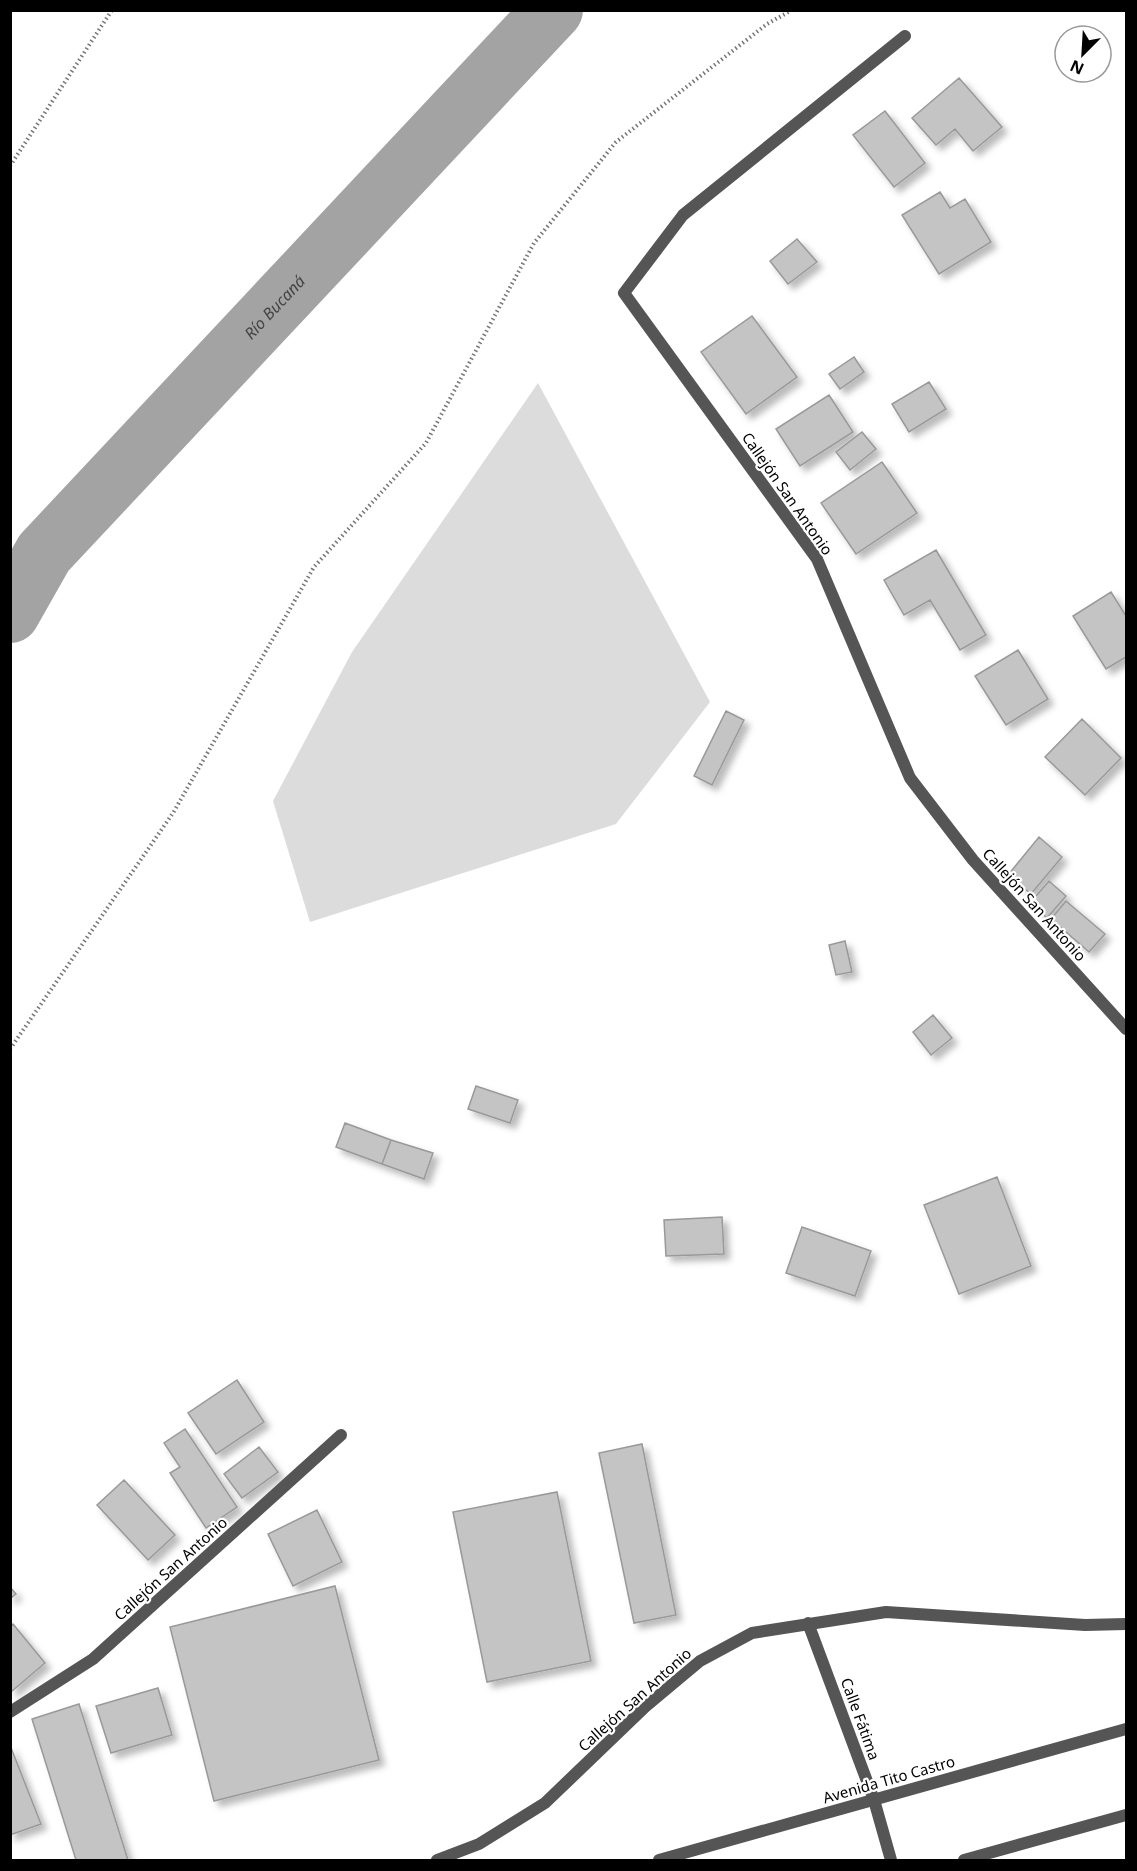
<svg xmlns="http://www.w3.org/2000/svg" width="1137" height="1871" font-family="'Noto Sans',sans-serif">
	<defs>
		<filter id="shadow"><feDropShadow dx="5.5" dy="5.5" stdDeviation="3" flood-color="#0004"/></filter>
	</defs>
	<rect width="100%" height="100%" fill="#fff"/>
	<!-- green -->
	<path fill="#dcdcdc" d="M538,383L710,702L616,824L310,922L273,801L352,652Z"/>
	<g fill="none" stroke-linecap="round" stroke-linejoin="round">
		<!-- river -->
		<path stroke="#a3a3a3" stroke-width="60" id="s1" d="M10,613L44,553L553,10"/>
	</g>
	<!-- building -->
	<path fill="#c4c4c4" stroke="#999" stroke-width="1.5" filter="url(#shadow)" d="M959,78L1002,127L973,151L955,129L936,145L912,118Z
		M885,111L925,163L894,187L853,135Z
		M940,192L950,208L965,199L991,242L939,274L902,215Z
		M797,239L817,262L788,284L770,261Z
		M752,316L797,377L746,414L701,352Z
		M854,357L864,372L840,389L829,374Z
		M929,382L946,409L909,432L892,404Z
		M829,395L853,432L800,466L776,429Z
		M862,432L876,449L850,470L836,452Z
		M882,462L917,513L856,554L821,503Z
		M936,550L986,635L960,650L930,600L904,615L884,580Z
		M1111,592L1126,616V657L1106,669L1073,616Z
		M1018,650L1048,699L1006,725L975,676Z
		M726,711L744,720L712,785L694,776Z
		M1082,719L1121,758L1085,795L1045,757Z
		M1039,837L1062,857L1031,894L1008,875Z
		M1049,881L1066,896L1047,918L1030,903Z
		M1066,901L1105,934L1089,952L1051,919Z
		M845,941L852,972L836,975L829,945Z
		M933,1015L952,1038L931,1055L913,1032Z
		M476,1086L518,1100L510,1123L468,1109Z
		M345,1123L391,1140L382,1164L336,1147Z
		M391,1140L433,1153L424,1179L382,1164Z
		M997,1177L1031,1266L959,1294L924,1205Z
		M722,1217L724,1254L666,1256L664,1220Z
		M802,1227L871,1251L855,1296L786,1273Z
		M237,1380L264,1422L216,1454L188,1413Z
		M185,1429L237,1507L206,1528L170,1473L180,1467L164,1443Z
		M642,1444L676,1615L634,1623L599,1453Z
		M259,1447L278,1472L242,1498L224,1474Z
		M124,1480L175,1535L148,1560L97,1505Z
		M557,1492L591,1661L487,1682L453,1512Z
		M317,1510L342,1562L293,1586L268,1534Z
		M335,1586L379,1760L214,1801L170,1627Z
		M10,1587L16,1594L10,1599Z
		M13,1624L45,1663L11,1692L10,1627Z
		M158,1688L172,1735L111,1753L96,1706Z
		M79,1704L128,1860H76L32,1719Z
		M10,1745L41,1824L10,1835Z"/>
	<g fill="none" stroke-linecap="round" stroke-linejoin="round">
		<!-- path -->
		<path stroke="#777" stroke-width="4" stroke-dasharray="1.5 3" stroke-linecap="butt" d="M10,11L11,10
			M10,166L112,10
			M10,1049L173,813L314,567L426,443L534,243L616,142L767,24L792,10"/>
		<!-- minor -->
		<path stroke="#555" stroke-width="12" d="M905,36L683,215L624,293L817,559L910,778L973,860L1126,1029
			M808,1623L874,1800L891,1860
			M10,1712L93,1659L341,1435
			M437,1860L479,1844L545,1803L645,1707L700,1661L752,1633L886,1612L1085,1625L1126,1624"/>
		<!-- tertiary -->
		<path stroke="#555" stroke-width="12" d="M659,1860L1126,1729
			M964,1860L1126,1815"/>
	</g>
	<g text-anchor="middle" stroke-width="4.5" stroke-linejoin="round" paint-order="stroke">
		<!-- street labels -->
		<g font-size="15" fill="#000" stroke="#fff">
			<text transform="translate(787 494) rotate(55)" y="5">Callejón San Antonio</text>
			<text transform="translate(1034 905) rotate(48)" y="5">Callejón San Antonio</text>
			<text transform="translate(171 1569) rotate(-42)" y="5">Callejón San Antonio</text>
			<text transform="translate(635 1700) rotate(-42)" y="5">Callejón San Antonio</text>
			<text transform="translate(860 1719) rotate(70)" y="5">Calle Fátima</text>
			<text transform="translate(889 1780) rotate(-16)" y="5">Avenida Tito Castro</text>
		</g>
		<!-- water labels -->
		<g font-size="16" font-style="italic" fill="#444" stroke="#fff">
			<text dy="6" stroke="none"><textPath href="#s1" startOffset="406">Río Bucaná</textPath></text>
		</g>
	</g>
	<!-- border -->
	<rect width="1137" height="1871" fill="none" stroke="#000000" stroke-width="24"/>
	<!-- north arrow -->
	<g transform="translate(1083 54) rotate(204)"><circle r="28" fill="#ffffff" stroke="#999999" stroke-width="1.5"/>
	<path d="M0-4.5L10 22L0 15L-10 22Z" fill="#000000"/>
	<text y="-9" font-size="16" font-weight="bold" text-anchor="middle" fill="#000000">N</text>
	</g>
</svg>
